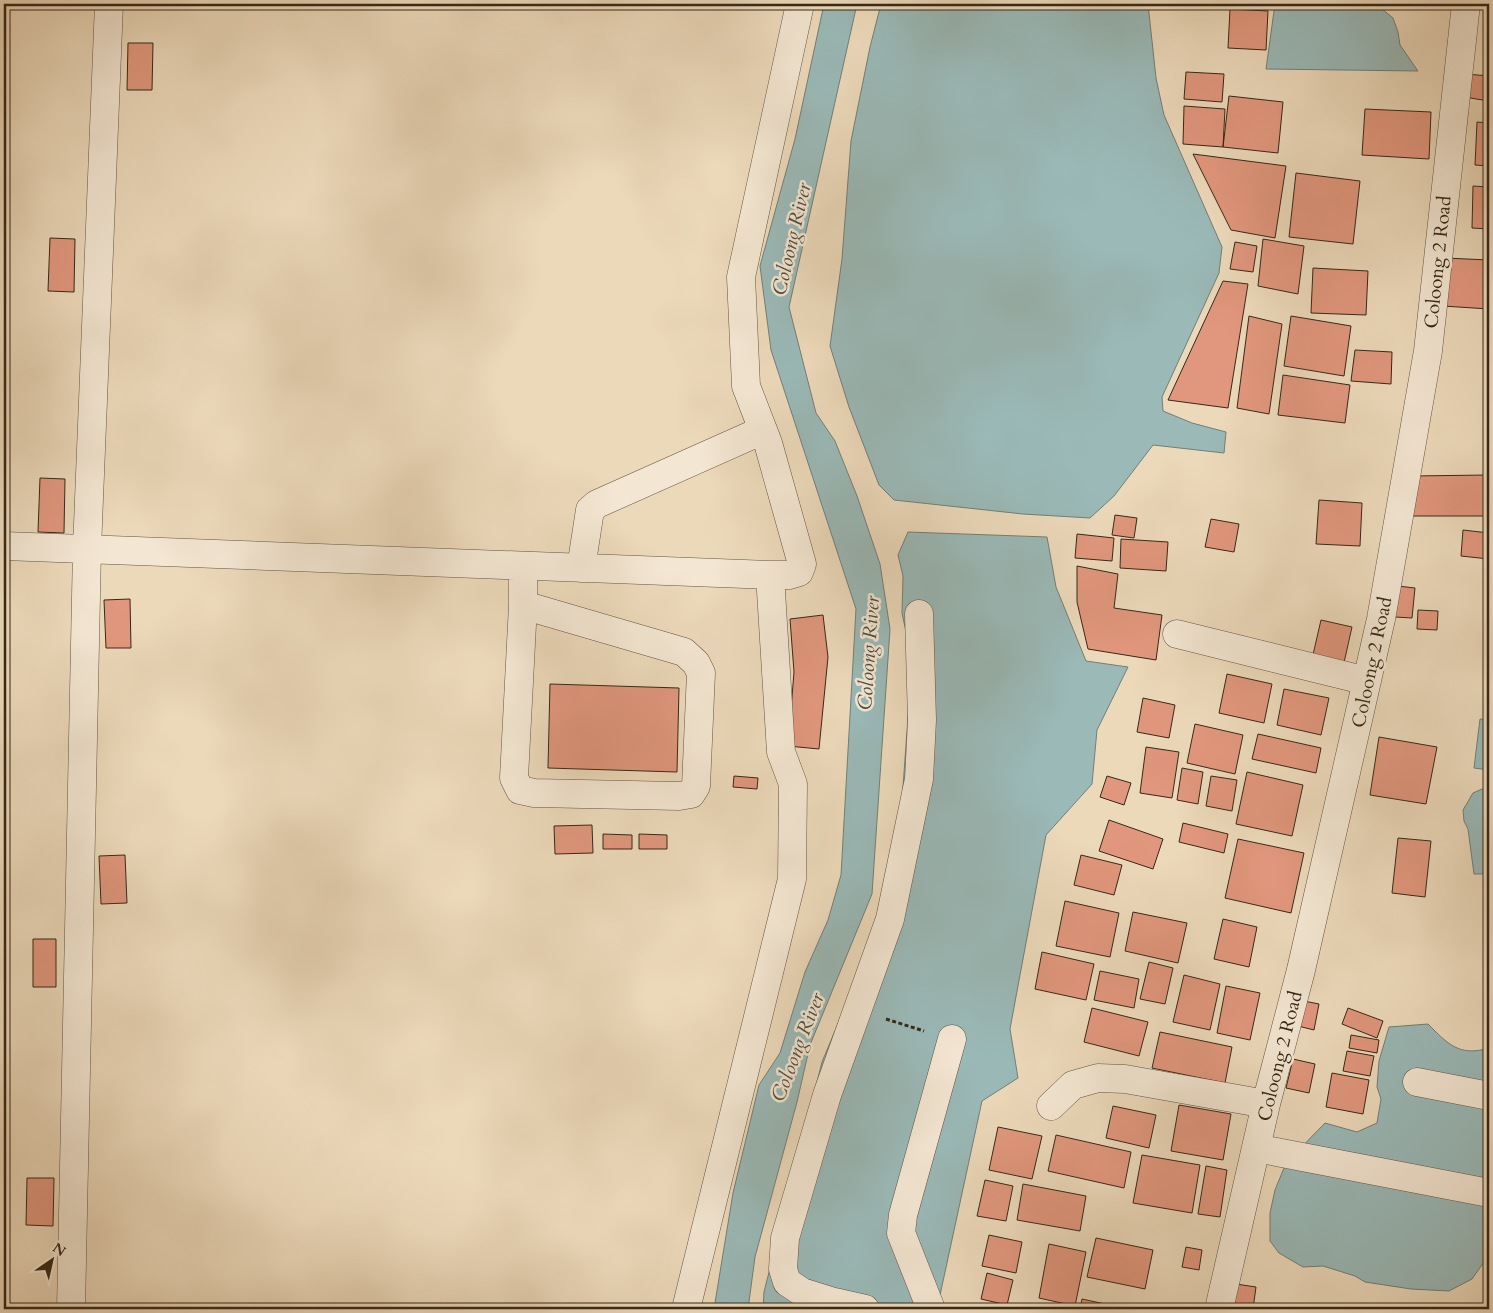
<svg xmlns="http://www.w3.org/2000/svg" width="1493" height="1313" font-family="Cardo,serif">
	<rect width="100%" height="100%" fill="#ecd9ba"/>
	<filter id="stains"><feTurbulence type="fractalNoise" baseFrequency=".004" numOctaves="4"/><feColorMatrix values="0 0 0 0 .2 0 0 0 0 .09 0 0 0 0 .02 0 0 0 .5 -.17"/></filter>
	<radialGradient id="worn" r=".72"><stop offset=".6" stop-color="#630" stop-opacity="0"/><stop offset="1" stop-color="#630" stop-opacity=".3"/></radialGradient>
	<!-- water -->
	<path fill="#9ab9b7" stroke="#727f77" d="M824,4H857L789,307L816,413L835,441L857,496L880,564L890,629L872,894L810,1045L797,1102L755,1257L748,1309H714L733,1193L759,1085L780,1053L805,972L828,920L841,875L856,609L771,350L760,266L795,139Z
		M881,4H1148L1156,78L1164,115L1222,247L1219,273L1162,397L1163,411L1192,423L1226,432L1224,453L1153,445L1114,496L1090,518L1023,514L894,500L879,485L849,407L830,346L842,259L851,141L870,47Z
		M1275,4H1376L1393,18L1398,32L1400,45L1418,71L1266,69Z
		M908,532L1047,537L1056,587L1086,661L1128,667L1097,730L1092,784L1046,835L1010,1029L1018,1078L982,1101L937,1309H763L764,1292L822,1062L889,901L900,830L912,660L902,613L903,576L898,555Z
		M1480,719L1489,720V770L1474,768Z
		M1482,789H1489V874H1474L1468,829L1464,821L1463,810L1473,793Z
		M1428,1024C1448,1044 1459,1057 1489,1048V1243L1484,1262L1472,1279L1449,1291L1411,1289L1365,1282L1355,1276L1323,1266L1303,1267L1279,1253L1270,1241V1213L1275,1190L1286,1163L1325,1123L1357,1132L1377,1123L1381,1099L1377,1087L1379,1061L1389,1027Z"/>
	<!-- building -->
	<path fill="#e1977d" stroke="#362817" d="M1230,9L1268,11L1266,50L1228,48Z
		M128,43H153L152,90H127Z
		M1186,72L1224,74L1222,102L1184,99Z
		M1466,74L1489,76V101L1464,97Z
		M1229,96L1283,102L1278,153L1223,147Z
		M1184,106L1225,109L1223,147L1183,144Z
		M1365,109L1431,112L1429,159L1362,155Z
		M1477,122L1489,123V166L1475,165Z
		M1193,154L1286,166L1275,238L1231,230Z
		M1296,173L1360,181L1353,244L1289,237Z
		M1473,186L1489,187V229L1472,228Z
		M50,238L75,239L74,292L48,291Z
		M1263,239L1304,246L1298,294L1258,286Z
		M1235,242L1257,246L1253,272L1230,269Z
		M1445,258L1489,260V309L1443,306Z
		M1313,268L1368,271L1366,315L1311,313Z
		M1223,281L1248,284L1228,408L1168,400Z
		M1249,316L1282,324L1269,414L1237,408Z
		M1291,316L1351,326L1344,376L1284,366Z
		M1355,350L1392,352L1391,384L1351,381Z
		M1283,375L1350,385L1345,423L1278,415Z
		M1488,475L1489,516H1410L1412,476Z
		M40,478L65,479L64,533L38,532Z
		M1319,500L1362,503L1360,546L1316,544Z
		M1115,515L1137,518L1134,538L1112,535Z
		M1211,519L1239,524L1234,552L1205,547Z
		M1463,530L1489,533V559L1461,556Z
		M1077,534L1114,538L1112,561L1075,558Z
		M1121,539L1168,542L1166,571L1120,568Z
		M1077,566L1118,574L1114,608L1162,615L1156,660L1088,649L1077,602Z
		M1398,586L1415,588L1412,618L1395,617Z
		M130,599L131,648H106L104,600Z
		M1418,610L1438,611L1437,630L1417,629Z
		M823,615L828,657L819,749L788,746L794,672L790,619Z
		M1321,620L1352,627L1343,667L1312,659Z
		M1227,674L1272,684L1264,723L1219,713Z
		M550,684L679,688L677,772L548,768Z
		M1284,689L1329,698L1321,735L1277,725Z
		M1143,698L1175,705L1169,738L1137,732Z
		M1195,724L1243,735L1235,774L1187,763Z
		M1258,734L1321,748L1316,773L1252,759Z
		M1379,737L1437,747L1426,804L1370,795Z
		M1146,747L1179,752L1172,798L1140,793Z
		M1182,768L1203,772L1198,804L1177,800Z
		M1247,772L1303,785L1292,836L1236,824Z
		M734,776L758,778L757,789L733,787Z
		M1107,776L1131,783L1124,805L1100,797Z
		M1211,776L1237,780L1232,811L1206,806Z
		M1109,820L1163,839L1153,869L1099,851Z
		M1183,823L1228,834L1224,853L1179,842Z
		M592,825L593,853L555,854L554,826Z
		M603,834L632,835V849H603Z
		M639,834L667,835V849H639Z
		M1398,838L1431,841L1425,897L1392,893Z
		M1238,839L1304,853L1291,913L1225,898Z
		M125,855L127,903L101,904L99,856Z
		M1081,855L1122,865L1114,895L1074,885Z
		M1065,901L1119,913L1110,957L1056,946Z
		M1133,912L1187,923L1178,963L1125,951Z
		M1223,919L1257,927L1249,967L1214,959Z
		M33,939H56V987H33Z
		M1042,952L1094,964L1086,1000L1035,989Z
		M1149,962L1173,968L1165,1004L1140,999Z
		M1100,971L1139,979L1134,1008L1094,1000Z
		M1184,975L1220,984L1210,1030L1173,1022Z
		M1226,986L1260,993L1250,1040L1217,1033Z
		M1304,1001L1319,1004L1314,1030L1298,1026Z
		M1092,1008L1148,1022L1139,1056L1084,1042Z
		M1348,1008L1383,1021L1377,1038L1342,1024Z
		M1160,1032L1232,1047L1225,1083L1152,1068Z
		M1351,1035L1379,1040L1377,1053L1349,1048Z
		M1347,1051L1374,1056L1370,1076L1343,1071Z
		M1293,1059L1315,1064L1309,1093L1286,1088Z
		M1332,1073L1369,1080L1363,1114L1326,1107Z
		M1179,1105L1231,1114L1223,1160L1171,1151Z
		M1113,1106L1156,1115L1149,1148L1106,1138Z
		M998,1127L1042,1136L1032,1179L989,1170Z
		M1056,1135L1131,1152L1124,1188L1048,1171Z
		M1142,1155L1200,1165L1192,1213L1133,1203Z
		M1206,1166L1227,1170L1220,1217L1198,1214Z
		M27,1178H54L53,1226L26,1225Z
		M985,1180L1013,1186L1006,1221L977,1216Z
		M1023,1184L1086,1196L1080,1231L1017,1220Z
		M989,1235L1022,1242L1016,1273L982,1266Z
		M1096,1238L1153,1250L1145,1289L1087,1277Z
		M1049,1244L1086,1252L1075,1306L1039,1298Z
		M1186,1247L1202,1250L1199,1270L1182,1267Z
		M987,1273L1013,1280L1007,1305L981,1299Z
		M1236,1284L1256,1287L1253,1309H1232Z
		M1082,1299L1128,1309H1080Z"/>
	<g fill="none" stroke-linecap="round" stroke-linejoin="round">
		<defs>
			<path id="minor" d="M4,546L770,575H789L799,572L802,564L768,443L746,386L741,277L800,4
				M523,566V605L514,778L520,790L534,793L679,796L691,794L696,786L701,673L696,663L684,652L523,605
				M581,568L590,510L597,504L763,430
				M1177,634L1367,681
				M1417,1082L1489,1096
				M1051,1106L1073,1085L1098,1078L1125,1079L1266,1104
				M1256,1148L1489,1193
				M71,1309L87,549L109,4
				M686,1309L792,879L793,784L781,752L770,575
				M865,1309L834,1302L802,1292L787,1282L783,1269L785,1238L827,1095L890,919L919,779L922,720L919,614
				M931,1309L901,1233L903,1215L952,1039
				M1219,1309L1266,1104L1301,970L1381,619L1428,351L1466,4"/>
		</defs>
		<!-- minor casing -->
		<use href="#minor" stroke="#645440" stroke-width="29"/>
		<!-- path -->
		<path stroke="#362817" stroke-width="3" stroke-dasharray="4 2.5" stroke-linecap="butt" d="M886,1019L924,1031"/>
		<!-- minor -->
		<use href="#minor" stroke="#f3e6d2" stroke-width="28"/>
	</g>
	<g text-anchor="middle" stroke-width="5" stroke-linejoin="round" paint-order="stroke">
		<!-- street labels -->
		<g font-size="19" fill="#362817" stroke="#f3e6d2">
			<text transform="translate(1437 262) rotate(-84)" y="7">Coloong 2 Road</text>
			<text transform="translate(1371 662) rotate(-78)" y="7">Coloong 2 Road</text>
			<text transform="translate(1279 1056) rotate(-76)" y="7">Coloong 2 Road</text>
		</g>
		<!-- water labels -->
		<g font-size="20" font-style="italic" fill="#4f4c3f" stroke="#f3e6d2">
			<text transform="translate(791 239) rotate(-77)" y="7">Coloong River</text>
			<text transform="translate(868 653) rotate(-86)" y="7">Coloong River</text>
			<text transform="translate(797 1047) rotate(-69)" y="7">Coloong River</text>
		</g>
	</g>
	<!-- margin -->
	<rect width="1493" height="1313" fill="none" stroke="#ecd9ba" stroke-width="20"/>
	<rect x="5" y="5" width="1483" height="1303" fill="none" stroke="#362817" stroke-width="2.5"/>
	<rect x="10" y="10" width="1473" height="1293" fill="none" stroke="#362817"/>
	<!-- north arrow -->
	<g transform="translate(52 1260) rotate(34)" stroke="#f3e6d2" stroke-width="4" paint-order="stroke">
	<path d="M0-4L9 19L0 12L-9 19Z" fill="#362817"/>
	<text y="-8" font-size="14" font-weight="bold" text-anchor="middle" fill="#362817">N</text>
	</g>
	<rect width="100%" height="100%" filter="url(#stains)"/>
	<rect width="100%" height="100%" fill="url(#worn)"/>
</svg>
